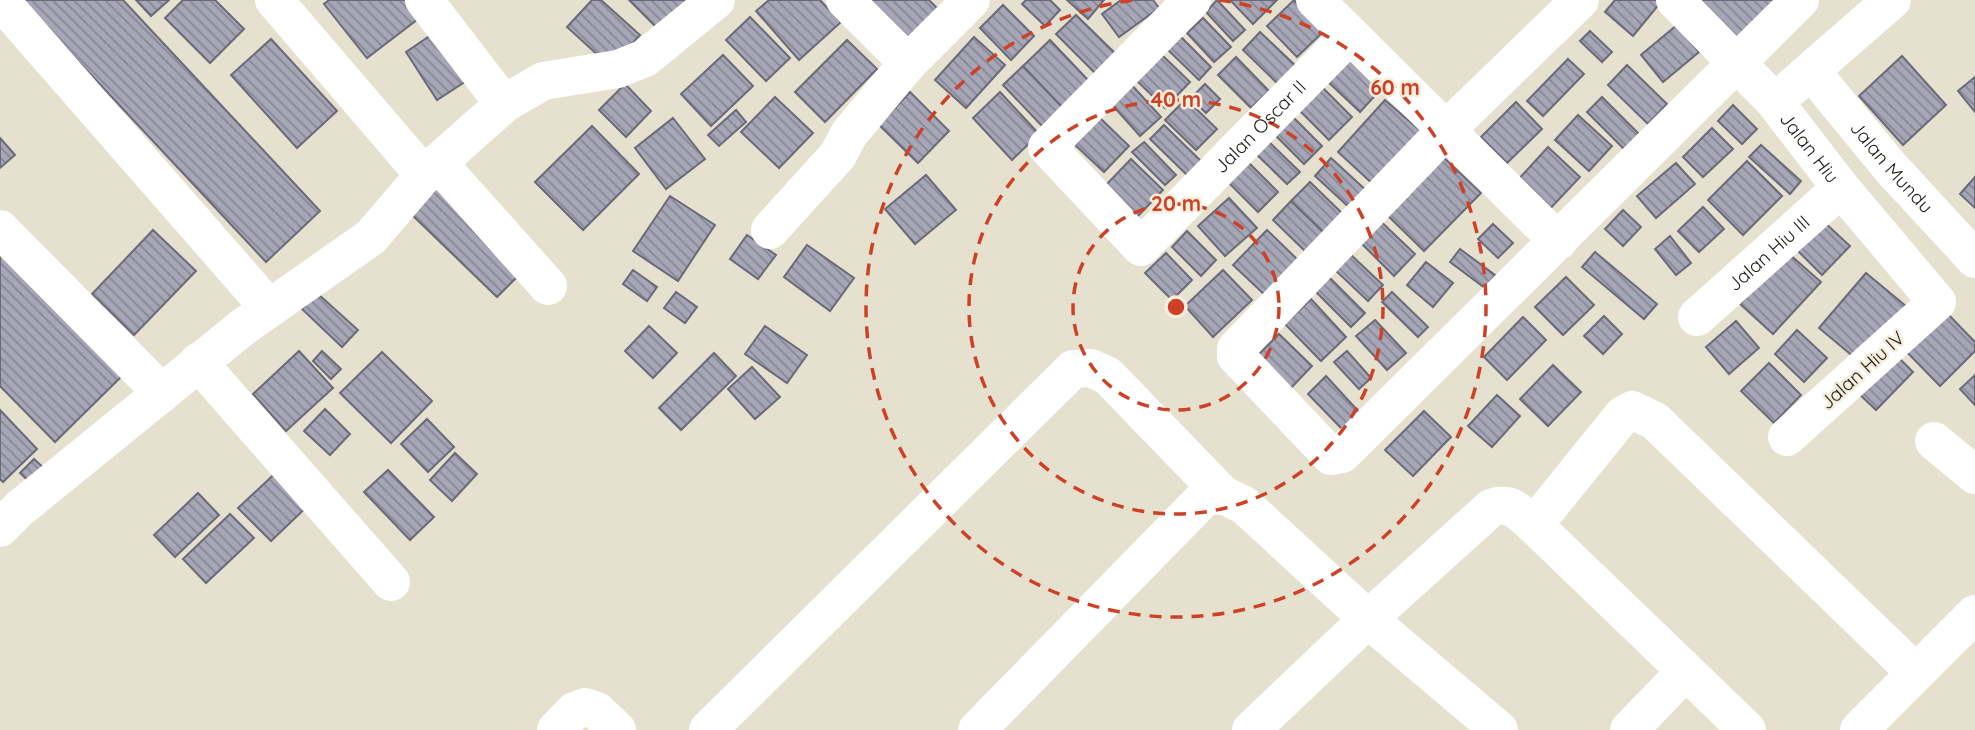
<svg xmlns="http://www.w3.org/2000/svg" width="1975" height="730" font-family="Quicksand,sans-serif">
	<defs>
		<pattern id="building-back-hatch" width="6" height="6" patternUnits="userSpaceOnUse" patternTransform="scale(1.75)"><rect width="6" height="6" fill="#a6a6b7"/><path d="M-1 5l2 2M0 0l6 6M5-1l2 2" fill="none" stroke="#878694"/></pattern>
	</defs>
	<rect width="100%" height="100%" fill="#e6e0ce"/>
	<!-- building -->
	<path fill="url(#building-back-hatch)" stroke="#6a6a7a" stroke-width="2" d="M21,0H123L320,211L266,262Z
		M136,0H169L151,16Z
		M183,0H215L244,29L210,63L165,18Z
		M329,0H410L422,16L367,58L324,4Z
		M592,0H601L640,35L611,67L567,27Z
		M629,0H704L666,37Z
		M769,0H820L841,22L799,60L756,11Z
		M862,0H929L942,13L907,46Z
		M1026,0H1050L1060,10L1045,26L1022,4Z
		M1067,0H1104L1088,19Z
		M1121,0H1153L1159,8L1119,37L1102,14Z
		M1217,0L1245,30L1233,41L1206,12Z
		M1230,0H1277L1253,24Z
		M1294,0L1324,31L1297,57L1267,26Z
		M1615,0H1658L1661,2L1633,36L1605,12Z
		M1699,0H1777L1734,45Z
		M1003,5L1034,36L1011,60L980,28Z
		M1076,15L1116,54L1096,74L1056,34Z
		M750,17L790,58L766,81L726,40Z
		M1203,18L1231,47L1214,62L1187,33Z
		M1677,25L1699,52L1663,82L1641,55Z
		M443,27L474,76L437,100L406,52Z
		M1590,31L1612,52L1602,62L1580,41Z
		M1260,32L1298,68L1280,86L1243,50Z
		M974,37L1005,65L966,108L935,80Z
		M1181,37L1211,67L1199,80L1168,50Z
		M271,39L337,111L297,148L231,75Z
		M847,40L877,69L825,122L795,92Z
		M1050,40L1089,81L1062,107L1023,66Z
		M1160,53L1190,82L1165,108L1135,79Z
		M723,55L753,86L711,126L681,94Z
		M1902,56L1946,105L1903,145L1859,96Z
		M1236,57L1269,91L1251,108L1218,75Z
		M1348,57L1382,88L1360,112L1326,80Z
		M1568,59L1584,74L1543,116L1527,101Z
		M1627,65L1667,104L1648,124L1608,85Z
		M1023,66L1062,107L1042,126L1003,85Z
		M1975,77V112L1958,91Z
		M1128,81L1161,117L1140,136L1107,99Z
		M625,84L651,111L626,137L599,110Z
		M1205,84L1220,99L1206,113L1191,98Z
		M1321,86L1352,117L1329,140L1298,109Z
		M910,92L949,131L918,163L879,125Z
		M1000,92L1039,134L1012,160L973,118Z
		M775,97L813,133L779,168L741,132Z
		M1602,97L1640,135L1625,150L1587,112Z
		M1186,99L1217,129L1196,150L1165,120Z
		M1385,100L1423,133L1375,186L1338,152Z
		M1516,102L1542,129L1507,163L1481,137Z
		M1733,105L1757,129L1742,144L1718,121Z
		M736,110L746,122L719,146L708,135Z
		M1290,114L1322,146L1304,164L1272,132Z
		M1578,115L1612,146L1589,171L1555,140Z
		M673,118L705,159L666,189L635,148Z
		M1100,118L1129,146L1104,172L1075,145Z
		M1164,125L1201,161L1187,175L1150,139Z
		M592,126L639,174L583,230L535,182Z
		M1712,128L1733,149L1703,177L1683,157Z
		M0,138L15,155L0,168Z
		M1265,138L1300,172L1287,184L1253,151Z
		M1144,142L1176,175L1165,185L1132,152Z
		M1761,145L1801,181L1790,194L1749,157Z
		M1548,147L1580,177L1546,213L1515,183Z
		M1439,153L1481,193L1424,251L1383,211Z
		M1331,158L1368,192L1351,209L1315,176Z
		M1131,159L1163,190L1137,217L1105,186Z
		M1246,160L1278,192L1258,212L1226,180Z
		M1747,161L1782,196L1743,235L1708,200Z
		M1676,163L1695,184L1656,218L1637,196Z
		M926,175L956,210L915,244L885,209Z
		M1975,177V208L1960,194Z
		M1310,182L1346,217L1327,236L1291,201Z
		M439,184L526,268L497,297L410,213Z
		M670,196L715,225L678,281L633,251Z
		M1229,198L1257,228L1225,256L1198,226Z
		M1291,201L1327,236L1309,255L1273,220Z
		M1703,207L1724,229L1699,252L1678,231Z
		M1623,210L1641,227L1623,246L1605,229Z
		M1373,214L1415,254L1394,276L1353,235Z
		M1823,221L1850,246L1822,275L1796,249Z
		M1493,224L1513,243L1498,258L1478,239Z
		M153,230L196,271L134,335L92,294Z
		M1267,230L1299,261L1266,296L1233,265Z
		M1187,231L1216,260L1201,276L1172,247Z
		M747,235L776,255L758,279L730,259Z
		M1670,236L1691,263L1676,275L1655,249Z
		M807,245L854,278L830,311L784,277Z
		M1460,249L1495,275L1485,288L1450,262Z
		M1595,252L1657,304L1644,319L1582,267Z
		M1787,252L1821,282L1773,334L1740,304Z
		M4,253L123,375L55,442L0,386V257Z
		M1166,253L1192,280L1172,300L1145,273Z
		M1349,253L1383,285L1368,301L1334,269Z
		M1426,262L1453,283L1433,307L1407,285Z
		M633,270L657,287L647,301L623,284Z
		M1223,270L1252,300L1213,337L1185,306Z
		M1866,273L1907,307L1861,363L1819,328Z
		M1326,274L1365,313L1351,327L1312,288Z
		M1566,277L1594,305L1563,335L1535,307Z
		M676,292L697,307L685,323L664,308Z
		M1392,292L1428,327L1418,337L1382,302Z
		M317,293L358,330L342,347L302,309Z
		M1311,299L1346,337L1321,361L1285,324Z
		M1940,306L1975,342V351L1940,386L1900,345Z
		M1604,316L1622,334L1603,354L1584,336Z
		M1523,317L1546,340L1507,380L1484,357Z
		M1375,320L1406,353L1387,370L1356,336Z
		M1736,321L1759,348L1729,374L1706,347Z
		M649,326L677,353L653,378L625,351Z
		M765,326L807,355L787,383L745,354Z
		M1797,330L1827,358L1804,382L1775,354Z
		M1279,334L1312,366L1288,391L1255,358Z
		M299,351L333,388L286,431L253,394Z
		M322,351L341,369L331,379L313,361Z
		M1347,351L1371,378L1359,389L1334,362Z
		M382,352L432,401L391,443L340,393Z
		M1893,352L1913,372L1876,410L1856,391Z
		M714,353L736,376L681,430L659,408Z
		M1769,363L1801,395L1774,423L1741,391Z
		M1553,365L1581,392L1548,426L1520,399Z
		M752,367L780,397L755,419L728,389Z
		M1975,375V405L1960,389Z
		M1326,376L1360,413L1342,429L1308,394Z
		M1497,395L1520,416L1492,447L1468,426Z
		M325,409L350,434L330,455L304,431Z
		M0,410L37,449L3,482L0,479Z
		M1424,411L1451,437L1413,476L1385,450Z
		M427,419L454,447L428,472L401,444Z
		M455,453L477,474L452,501L430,480Z
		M34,459L47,471L33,485L20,473Z
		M283,466L315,499L271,541L238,508Z
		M388,470L434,517L410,540L364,492Z
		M198,493L219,515L175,557L154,535Z
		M230,514L254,538L206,583L183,559Z"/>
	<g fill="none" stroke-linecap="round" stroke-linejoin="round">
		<!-- minor -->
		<g stroke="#fff" stroke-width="38">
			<path d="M0,0L269,308"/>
			<path d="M274,0L424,175"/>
			<path d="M424,0L504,104"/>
			<path d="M845,0L908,63"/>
			<path id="s1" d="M1192,0L1047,147L1141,247L1350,35"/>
			<path d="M1315,0L1558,241"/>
			<path d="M1580,0L1446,130L1236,349V356L1331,456L1342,454L1800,0"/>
			<path id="s2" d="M1675,0L1774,101L1841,188L1937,302L1787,437"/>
			<path id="s3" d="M1812,72L1891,168L1975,259"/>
			<path d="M1792,87L1892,0"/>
			<path d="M438,163L548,286"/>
			<path d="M0,229L162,393"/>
			<path d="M770,230L838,155L849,134L908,63L971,0"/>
			<path id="s4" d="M1697,317L1841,188"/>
			<path d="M198,362L391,582"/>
			<path d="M1934,441L1975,475"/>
			<path d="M1534,525L1623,415L1632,410L1655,421L1916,673"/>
			<path d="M0,528L19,509L243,327L371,237L424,175L504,104L543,81L618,69L645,58L716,0"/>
			<path d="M556,730L574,711L585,707L597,711L617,730"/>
			<path d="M708,730L1073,369L1091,368L1108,376L1223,495"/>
			<path d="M977,730L1206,496L1223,495L1244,505L1368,619L1491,508C1510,500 1520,513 1534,525L1747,730"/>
			<path d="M1251,730L1368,619L1499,730"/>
			<path d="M1629,730L1686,671"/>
			<path d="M1859,730L1975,614"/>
		</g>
	</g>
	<!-- distance rings -->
	<g fill="none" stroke="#cd4227" stroke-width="3.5" stroke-dasharray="12 9">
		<circle cx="1176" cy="307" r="103"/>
		<circle cx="1176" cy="307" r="207"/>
		<path d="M1219 0A310 310 0 1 1 1133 0"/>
	</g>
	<g text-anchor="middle" stroke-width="5" stroke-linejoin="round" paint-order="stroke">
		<!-- street labels -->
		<g font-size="19" fill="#1e1c15" stroke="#f4eddb">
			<text dy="7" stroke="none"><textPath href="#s1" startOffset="513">Jalan Oscar II</textPath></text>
			<text dy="7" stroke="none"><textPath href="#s2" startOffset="200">Jalan Hiu</textPath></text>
			<text dy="7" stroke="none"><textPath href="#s3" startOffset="124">Jalan Mundu</textPath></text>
			<text dy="7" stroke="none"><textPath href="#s4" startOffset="96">Jalan Hiu III</textPath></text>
			<text transform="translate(1862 370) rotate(-42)" y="7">Jalan Hiu IV</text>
		</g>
	</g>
	<circle cx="1176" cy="307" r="10" fill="#cd4227" stroke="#f4eddb" stroke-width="3.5"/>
	<g font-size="21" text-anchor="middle" font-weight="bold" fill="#cd4227" stroke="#f4eddb" stroke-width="5" stroke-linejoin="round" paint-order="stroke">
		<text x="1395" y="95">60 m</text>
		<text x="1176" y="107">40 m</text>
		<text x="1176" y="211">20 m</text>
	</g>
</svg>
